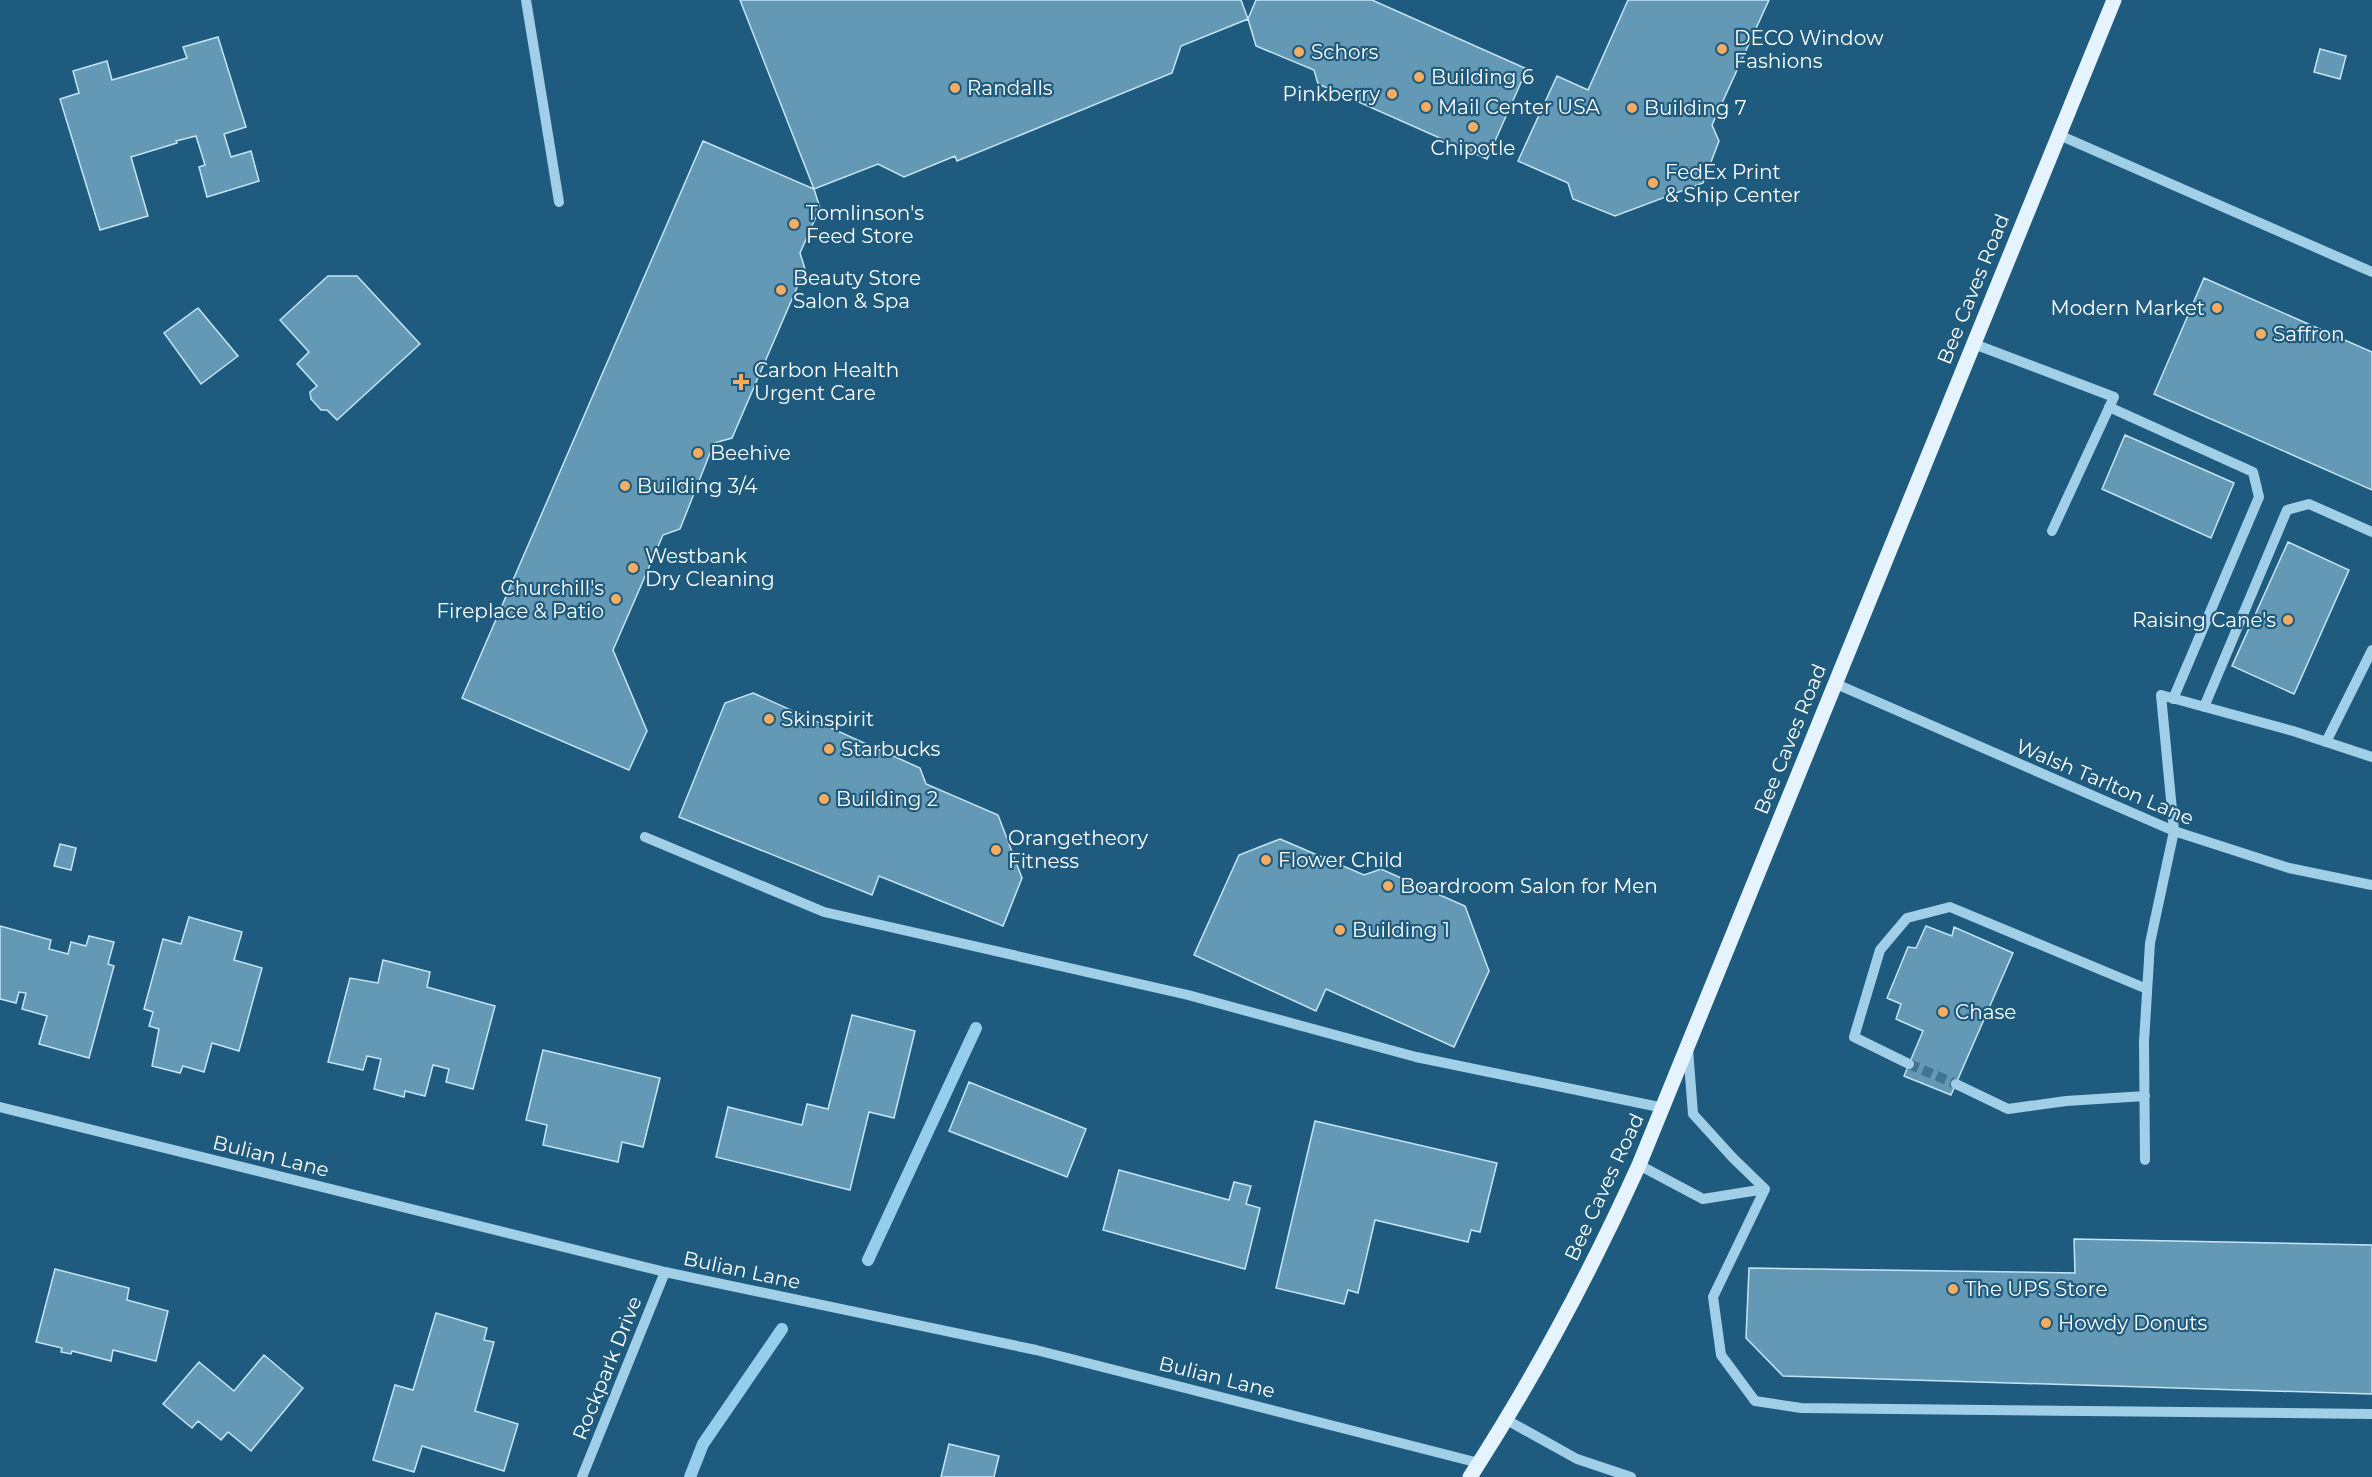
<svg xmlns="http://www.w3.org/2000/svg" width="2372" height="1477" font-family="Montserrat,sans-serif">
	<rect width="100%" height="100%" fill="#1e5b7e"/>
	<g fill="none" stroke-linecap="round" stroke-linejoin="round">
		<!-- stream -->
		<path stroke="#95cdea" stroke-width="12" d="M868,1260L976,1028
			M690,1477L703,1444L782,1329"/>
	</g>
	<!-- building -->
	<path fill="#6499b6" stroke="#c5e5f6" stroke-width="1.5" d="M740,0H1241L1248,19L1181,46L1172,73L957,161L955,156L904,177L878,164L814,189Z
		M1256,0H1372L1527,69L1487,159L1318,84L1314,70L1256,46L1248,19Z
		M1628,0H1769L1712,125L1719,141L1703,183L1615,216L1573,199L1568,183L1518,161L1557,76L1588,90Z
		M218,37L246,127L224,134L231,157L251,151L259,181L207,197L199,167L205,165L196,136L176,141L177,143L131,157L148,216L100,230L60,99L79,93L73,71L107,61L112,80L187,58L183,47Z
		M2320,49L2346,56L2340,79L2314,72Z
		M703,141L814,189L820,208L800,253L805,269L732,438L714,443L680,529L663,535L613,650L647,731L629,770L462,698Z
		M328,276H357L420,344L337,420L327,410H321L311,399L310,392L317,386L297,364L309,352L280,320Z
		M2204,278L2372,352V490L2154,394Z
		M198,308L238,356L201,384L164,333Z
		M2125,435L2234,483L2211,538L2102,489Z
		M2288,542L2349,570L2294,694L2232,666Z
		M753,693L920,768L926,784L998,815L1022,878L1003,926L879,876L872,895L679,817L725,703Z
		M1280,839L1364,875L1381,869L1465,906L1489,971L1454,1047L1326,989L1316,1011L1194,955L1239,855Z
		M60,844L76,848L71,870L54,866Z
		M189,917L242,932L234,960L262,968L239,1051L212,1043L204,1072L183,1066L180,1073L152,1066L159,1029L149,1026L153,1012L144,1009L163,939L181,944Z
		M0,926L51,940L49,949L68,954L71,942L86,946L89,936L114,942L108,964L114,966L89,1058L39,1044L47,1016L22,1009L26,993L19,992L16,1003L0,999Z
		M1926,926L1952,936L1954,927L2013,953L1951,1095L1904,1076L1923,1031L1896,1019L1901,1004L1887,998L1908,947L1916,948Z
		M383,960L430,972L427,987L495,1006L473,1089L446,1082L449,1069L433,1065L425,1096L405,1091L404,1097L374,1089L381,1059L367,1056L363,1070L328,1062L350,978L378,983Z
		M852,1015L915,1031L894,1118L869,1112L850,1190L716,1157L728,1107L802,1125L807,1104L828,1109Z
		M543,1050L660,1078L643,1147L622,1142L618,1162L543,1145L547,1125L526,1120Z
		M969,1082L1086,1129L1067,1177L949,1131Z
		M1315,1121L1497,1163L1480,1232L1471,1230L1468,1242L1375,1220L1358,1293L1348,1290L1344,1304L1276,1288Z
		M1119,1170L1229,1200L1234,1182L1251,1186L1246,1204L1260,1208L1245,1269L1103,1230Z
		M2074,1239L2372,1245V1394L1783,1376L1746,1338L1749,1268L2075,1273Z
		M55,1269L129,1288L127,1300L168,1311L156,1361L113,1350L111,1361L72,1351L71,1354L61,1352L62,1348L36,1342Z
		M436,1313L487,1328L484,1340L494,1342L475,1411L518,1424L504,1471L422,1446L414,1472L373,1460L395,1385L413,1390Z
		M264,1355L303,1388L251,1451L228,1432L221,1440L198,1421L192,1428L163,1404L199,1362L234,1391Z
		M949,1444L999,1456L994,1477H941Z"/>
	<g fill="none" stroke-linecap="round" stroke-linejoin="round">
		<!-- minor-tunnel -->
		<path stroke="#407491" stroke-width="10" stroke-dasharray="10 5" stroke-linecap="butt" d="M1909,1064L1956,1084"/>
		<!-- minor -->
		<path stroke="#a1cfe8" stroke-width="10" d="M526,0L559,202
			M2059,135L2372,272
			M1974,344L2114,397L2052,531
			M2109,407L2253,472L2259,497L2173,699
			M1834,683L2174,831L2289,868L2372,885
			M2204,707L2287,510L2309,504L2372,532
			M2326,742L2372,650
			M645,837L824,912L1188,995L1416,1057L1664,1108
			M1688,1049L1693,1114L1733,1158L1765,1189
			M1909,1064L1854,1037L1880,950L1907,918L1950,907L2147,989
			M1956,1084L2008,1109L2066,1101L2145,1096
			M0,1107L665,1272L1036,1350L1479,1463
			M2145,1160L2144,1042L2150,943L2174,831L2161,695L2293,731L2372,757
			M1639,1165L1703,1199L1765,1189
			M1765,1189L1713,1297L1721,1355L1755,1401L1801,1408L2372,1414
			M1505,1419L1577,1459L1631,1477
			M582,1477L665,1272"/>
		<!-- major -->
		<path stroke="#e4f3fe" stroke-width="15" d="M1470,1477C1534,1378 1590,1273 1639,1165L2114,0"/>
	</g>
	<!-- markers -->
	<g fill="#f7ad60" stroke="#1e5b7e" stroke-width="2">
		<circle cx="1722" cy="49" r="6"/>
		<circle cx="1299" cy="52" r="6"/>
		<circle cx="1419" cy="77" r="6"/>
		<circle cx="955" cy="88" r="6"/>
		<circle cx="1392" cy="94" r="6"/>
		<circle cx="1426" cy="107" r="6"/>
		<circle cx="1632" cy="108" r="6"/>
		<circle cx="1473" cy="127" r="6"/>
		<circle cx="1653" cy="183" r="6"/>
		<circle cx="794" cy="224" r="6"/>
		<circle cx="781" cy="290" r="6"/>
		<circle cx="2217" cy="308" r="6"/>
		<circle cx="2261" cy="334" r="6"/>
		<path d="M738 373h6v6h6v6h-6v6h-6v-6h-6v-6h6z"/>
		<circle cx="698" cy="453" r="6"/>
		<circle cx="625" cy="486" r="6"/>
		<circle cx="633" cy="568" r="6"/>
		<circle cx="616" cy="599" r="6"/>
		<circle cx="2288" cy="620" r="6"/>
		<circle cx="769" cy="719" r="6"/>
		<circle cx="829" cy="749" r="6"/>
		<circle cx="824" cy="799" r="6"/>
		<circle cx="996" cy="850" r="6"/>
		<circle cx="1266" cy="860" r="6"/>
		<circle cx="1388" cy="886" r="6"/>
		<circle cx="1340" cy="930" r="6"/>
		<circle cx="1943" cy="1012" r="6"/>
		<circle cx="1953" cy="1289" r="6"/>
		<circle cx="2046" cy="1323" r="6"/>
	</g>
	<g text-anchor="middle" stroke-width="4.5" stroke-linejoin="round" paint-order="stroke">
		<!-- poi labels -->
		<g font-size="20" fill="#fff" stroke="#1e5b7e" text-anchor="start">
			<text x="1734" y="45">DECO Window<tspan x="1734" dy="23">Fashions</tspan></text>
			<text x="1311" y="59">Schors</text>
			<text x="1431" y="84">Building 6</text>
			<text x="967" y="95">Randalls</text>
			<text x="1380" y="101" text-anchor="end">Pinkberry</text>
			<text x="1438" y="114">Mail Center USA</text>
			<text x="1644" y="115">Building 7</text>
			<text x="1473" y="155" text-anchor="middle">Chipotle</text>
			<text x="1665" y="179">FedEx Print<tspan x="1665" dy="23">&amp; Ship Center</tspan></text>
			<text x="806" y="220">Tomlinson's<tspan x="806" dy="23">Feed Store</tspan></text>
			<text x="793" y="285">Beauty Store<tspan x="793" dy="23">Salon &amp; Spa</tspan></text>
			<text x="2205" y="315" text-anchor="end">Modern Market</text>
			<text x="2273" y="341">Saffron</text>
			<text x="754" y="377">Carbon Health<tspan x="754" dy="23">Urgent Care</tspan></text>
			<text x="710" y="460">Beehive</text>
			<text x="637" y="493">Building 3/4</text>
			<text x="645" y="563">Westbank<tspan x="645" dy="23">Dry Cleaning</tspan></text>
			<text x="604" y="595" text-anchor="end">Churchill's<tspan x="604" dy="23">Fireplace &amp; Patio</tspan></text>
			<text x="2276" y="627" text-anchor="end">Raising Cane's</text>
			<text x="781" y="726">Skinspirit</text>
			<text x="841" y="756">Starbucks</text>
			<text x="836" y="806">Building 2</text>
			<text x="1008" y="845">Orangetheory<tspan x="1008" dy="23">Fitness</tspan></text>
			<text x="1278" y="867">Flower Child</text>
			<text x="1400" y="893">Boardroom Salon for Men</text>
			<text x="1352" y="937">Building 1</text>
			<text x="1955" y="1019">Chase</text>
			<text x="1965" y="1296">The UPS Store</text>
			<text x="2058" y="1330">Howdy Donuts</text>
		</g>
		<!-- street labels -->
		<g font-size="20" fill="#fff" stroke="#1e5b7e">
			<text transform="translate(1973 289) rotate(-68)" y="7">Bee Caves Road</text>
			<text transform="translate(1790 739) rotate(-68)" y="7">Bee Caves Road</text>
			<text transform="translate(2105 782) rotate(23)" y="7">Walsh Tarlton Lane</text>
			<text transform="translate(271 1156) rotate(14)" y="7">Bulian Lane</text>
			<text transform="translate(1604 1187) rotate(-65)" y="7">Bee Caves Road</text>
			<text transform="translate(742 1270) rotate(12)" y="7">Bulian Lane</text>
			<text transform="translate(607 1368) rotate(-68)" y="7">Rockpark Drive</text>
			<text transform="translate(1217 1377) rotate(14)" y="7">Bulian Lane</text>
		</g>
	</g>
</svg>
